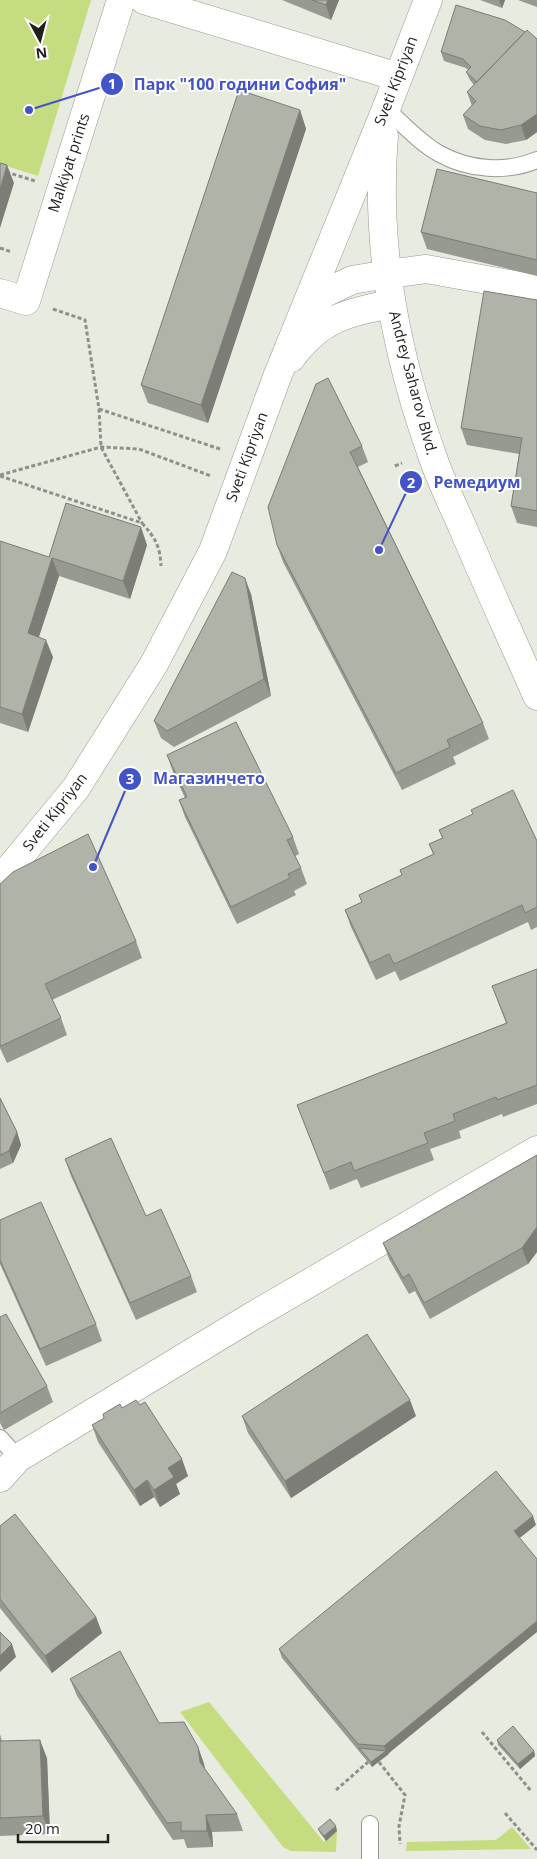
<svg xmlns="http://www.w3.org/2000/svg" width="537" height="1859" font-family="'Open Sans',sans-serif">
	<rect width="100%" height="100%" fill="#e8ebe0"/>
	<!-- green -->
	<path fill="#c5dc80" d="M0,0H91L38,176L0,164Z
		M209,1702L324,1842L337,1831L336,1852L291,1851L283,1847L180,1712Z
		M512,1827L531,1849L406,1851L407,1842L496,1840Z"/>
	<g fill="none" stroke-linecap="round" stroke-linejoin="round">
		<defs>
			<path id="service" d="M386,109C402,123 421,144 440,154C469,170 506,173 537,160
				M0,1438L18,1458
				M370,1824V1859"/>
			<path id="minor" d="M144,0L398,77
				M388,274L426,269L537,289
				M0,293L26,301L121,0
				M0,1478L18,1458L251,1317L537,1150"/>
			<path id="tertiary" d="M384,136C375,243 395,351 431,452C439,477 451,501 462,526C486,583 512,639 537,696
				M306,312L323,294L352,280L388,274
				M291,358C319,319 346,313 391,304
				M0,878L10,868L76,788L154,664L213,551L277,377L386,109L428,0"/>
		</defs>
		<!-- service casing -->
		<use href="#service" stroke="#979a90" stroke-width="18"/>
		<!-- minor casing -->
		<use href="#minor" stroke="#979a90" stroke-width="29"/>
		<!-- tertiary casing -->
		<use href="#tertiary" stroke="#979a90" stroke-width="29"/>
		<!-- path -->
		<path stroke="#8f9189" stroke-width="3" stroke-dasharray="4 2.5" stroke-linecap="butt" d="M0,170L35,181
			M0,248L12,252
			M53,309L85,320L99,409L101,447L142,523
			M99,409L220,449
			M395,466L402,463
			M0,475L101,447L139,449L211,476
			M0,476L142,523C155,538 160,545 161,566
			M482,1732L531,1791
			M379,1762L405,1795L399,1826L400,1844
			M336,1790L368,1762
			M505,1813L537,1850"/>
		<!-- service -->
		<use href="#service" stroke="#fff" stroke-width="16"/>
		<!-- minor -->
		<use href="#minor" stroke="#fff" stroke-width="28"/>
		<!-- tertiary -->
		<use href="#tertiary" stroke="#fff" stroke-width="28"/>
	</g>
	<!-- wall -->
	<path fill="#979a90" d="M282,0H339L331,20Z
		M480,0H505L502,8Z
		M518,0H537V7Z
		M525,32L537,39V132L526,140L506,144L485,140L468,129L463,115L472,106L467,92L474,85L470,80L466,72L468,70L466,68L444,61L441,52Z
		M300,110L306,129L208,423L148,403L141,385Z
		M537,193V276L427,249L421,232Z
		M537,300V527L517,523L511,506L519,454L467,445L461,428Z
		M316,384L362,446L368,462L358,467L483,723L489,739L453,757L456,764L402,790L283,562L277,545Z
		M0,541L49,557L147,545L130,599L59,576L39,637L53,657L28,732L0,723Z
		M251,594L271,696L174,747L161,738L154,721Z
		M167,755L293,837L299,854L295,856L301,868L307,884L294,891L296,895L237,924L185,817L179,800L185,798L173,772Z
		M471,810L537,841V927L531,930L528,922L400,981L395,971L376,980L351,927L345,910L362,902L359,895L402,875L400,870L433,854L429,844L442,838L439,830L473,815Z
		M0,884L136,941L142,958L52,1000L61,1018L67,1035L7,1063L0,1048Z
		M537,969V1104L503,1117L502,1114L459,1131L461,1138L430,1149L434,1160L361,1188L357,1179L330,1190L297,1105L506,1023L492,986Z
		M0,1098L17,1132L21,1145L13,1163L0,1169Z
		M537,1155V1252L528,1264L430,1319L415,1291L409,1294L389,1259L383,1243Z
		M65,1159L146,1216L191,1276L197,1292L136,1320L71,1176Z
		M0,1220L96,1324L102,1341L46,1366L0,1264Z
		M0,1317L47,1386L53,1402L4,1430L0,1423Z
		M122,1408L188,1476L176,1484L180,1494L160,1507L154,1497L140,1506L98,1442L92,1425Z
		M242,1416H416L291,1498L248,1433Z
		M536,1525L519,1538L388,1755L372,1767L282,1658L279,1649Z
		M0,1526L96,1617L102,1633L52,1673L0,1608Z
		M70,1679L159,1723L198,1747L204,1764L205,1769L237,1814L243,1831L212,1832L213,1847L187,1848L184,1839L173,1840L77,1696Z
		M0,1734L2,1741L47,1758L50,1834L0,1836Z
		M497,1740L534,1751L535,1756L520,1769L498,1745Z
		M318,1829L337,1831L326,1841L320,1833Z"/>
	<!-- shaded-wall -->
	<path fill="#7b7d76" d="M328,0H339L331,20L326,5Z
		M499,0H505L502,8Z
		M300,110L306,129L208,423L201,405Z
		M537,114V132L526,140L521,125Z
		M7,165L14,183L0,228V189Z
		M141,527L147,545L130,599L123,581Z
		M52,558L59,576L34,651L28,633Z
		M245,578L251,594L271,696L264,679Z
		M46,640L53,657L28,732L22,714Z
		M17,1132L21,1145L13,1163L9,1151Z
		M537,1227V1252L528,1264L522,1248Z
		M410,1400L416,1416L291,1498L285,1481Z
		M182,1459L188,1476L176,1484L180,1494L160,1507L154,1490L168,1468Z
		M147,1480L154,1497L140,1506L134,1490Z
		M533,1516L536,1525L517,1540L514,1531Z
		M96,1617L102,1633L52,1673L45,1656Z
		M537,1621V1632L372,1767L371,1762L386,1751L384,1746Z
		M12,1644L16,1657L0,1672V1656Z
		M40,1740L47,1758L50,1834L43,1816Z
		M198,1747L204,1764L206,1779L200,1762Z
		M534,1751L535,1756L520,1769L518,1764Z
		M206,1815L212,1832L213,1847L207,1831Z
		M336,1826L337,1831L326,1841L324,1836Z"/>
	<!-- building -->
	<path fill="#b0b3a8" stroke="#7b7d76" d="M312,0H328L326,5Z
		M456,5L505,20L525,32L477,82L466,72L471,67L463,59L441,52Z
		M527,30L537,39V114L521,125L501,130L480,126L463,115L476,101L467,92Z
		M239,90L300,110L201,405L141,385Z
		M0,163L7,165L0,189Z
		M437,169L537,193V260L421,232Z
		M484,291L537,300V511L511,506L522,438L461,428Z
		M328,378L362,446L350,452L483,723L447,740L450,747L396,773L277,545L268,507L316,384Z
		M66,503L141,527L123,581L52,558L28,633L46,640L22,714L0,707V541L49,557Z
		M232,572L245,578L264,679L167,731L154,721Z
		M236,722L293,837L287,840L301,868L288,874L290,878L231,907L179,800L187,797L167,755Z
		M513,790L537,841V907L525,913L522,905L394,964L389,954L370,963L345,910L362,902L359,895L402,875L400,870L434,854L429,844L443,838L439,830L473,814L471,810Z
		M88,834L136,941L45,984L61,1018L1,1046L0,1044V884L13,872Z
		M537,969V1085L497,1100L496,1097L453,1114L455,1121L424,1133L428,1143L354,1171L351,1162L324,1173L297,1105L507,1023L492,986Z
		M0,1098L17,1132L9,1151L0,1155Z
		M111,1138L146,1216L161,1209L191,1276L130,1303L65,1159Z
		M537,1155V1227L522,1248L424,1303L409,1274L403,1278L383,1243Z
		M41,1202L96,1324L40,1349L0,1260V1220Z
		M6,1314L47,1386L0,1413V1317Z
		M367,1334L410,1400L285,1481L242,1416Z
		M136,1400L140,1405L145,1402L182,1459L168,1468L174,1477L154,1490L147,1480L134,1490L92,1425L104,1418L103,1414L120,1404L122,1408Z
		M496,1471L533,1516L514,1531L537,1559V1621L384,1746L358,1744L279,1649Z
		M15,1514L96,1617L45,1656L0,1599V1526Z
		M0,1632L12,1644L0,1656Z
		M120,1651L159,1723L184,1722L198,1747L200,1762L237,1814L206,1815L207,1831H181V1822L167,1823L70,1679Z
		M513,1726L534,1751L518,1764L497,1740Z
		M40,1740L43,1816L0,1818V1741Z
		M359,1748L386,1751L371,1762Z
		M330,1819L336,1826L324,1836L318,1829Z"/>
	<g text-anchor="middle" stroke-width="4" stroke-linejoin="round" paint-order="stroke">
		<!-- street labels -->
		<g font-size="15" fill="#1f201c" stroke="#fff">
			<text transform="translate(396 81) rotate(-69)" y="5">Sveti Kipriyan</text>
			<text transform="translate(69 163) rotate(-72)" y="5">Malkiyat prints</text>
			<text transform="translate(413 383) rotate(75)" y="5">Andrey Saharov Blvd.</text>
			<text transform="translate(247 457) rotate(-70)" y="5">Sveti Kipriyan</text>
			<text transform="translate(55 812) rotate(-52)" y="5">Sveti Kipriyan</text>
		</g>
	</g>
	<!-- callouts -->
	<path fill="none" stroke="#4354c8" stroke-width="2" d="M29 110L112 84M379 550L411 482M93 867L130 779"/>
	<g fill="#4354c8" stroke="#fff" stroke-width="2">
		<circle cx="29" cy="110" r="5"/>
		<circle cx="379" cy="550" r="5"/>
		<circle cx="93" cy="867" r="5"/>
		<circle cx="112" cy="84" r="12"/>
		<circle cx="411" cy="482" r="12"/>
		<circle cx="130" cy="779" r="12"/>
	</g>
	<g font-size="15" text-anchor="middle" font-weight="bold" fill="#fff">
		<text x="112" y="89">1</text>
		<text x="411" y="488">2</text>
		<text x="130" y="784">3</text>
	</g>
	<g font-size="16" text-anchor="middle" font-weight="bold" fill="#4354c8" stroke="#fff" stroke-width="4" stroke-linejoin="round" paint-order="stroke">
		<text x="240" y="90">Парк "100 години София"</text>
		<text x="477" y="488">Ремедиум</text>
		<text x="209" y="784">Магазинчето</text>
	</g>
	<!-- north arrow -->
	<g transform="translate(40 40) rotate(173)" stroke="#ffffff" stroke-width="4" paint-order="stroke">
	<path d="M0-4L9 19L0 12L-9 19Z" fill="#1f201c"/>
	<text y="-8" font-size="14" font-weight="bold" text-anchor="middle" fill="#1f201c">N</text>
	</g>
	<!-- scale -->
	<path d="M18 1834v8h90v-8" fill="none" stroke="#1f201c" stroke-width="2.5"/>
	<text x="25" y="1834" font-size="15" fill="#1f201c" stroke="#ffffff" stroke-width="4" paint-order="stroke">20 m</text>
</svg>
